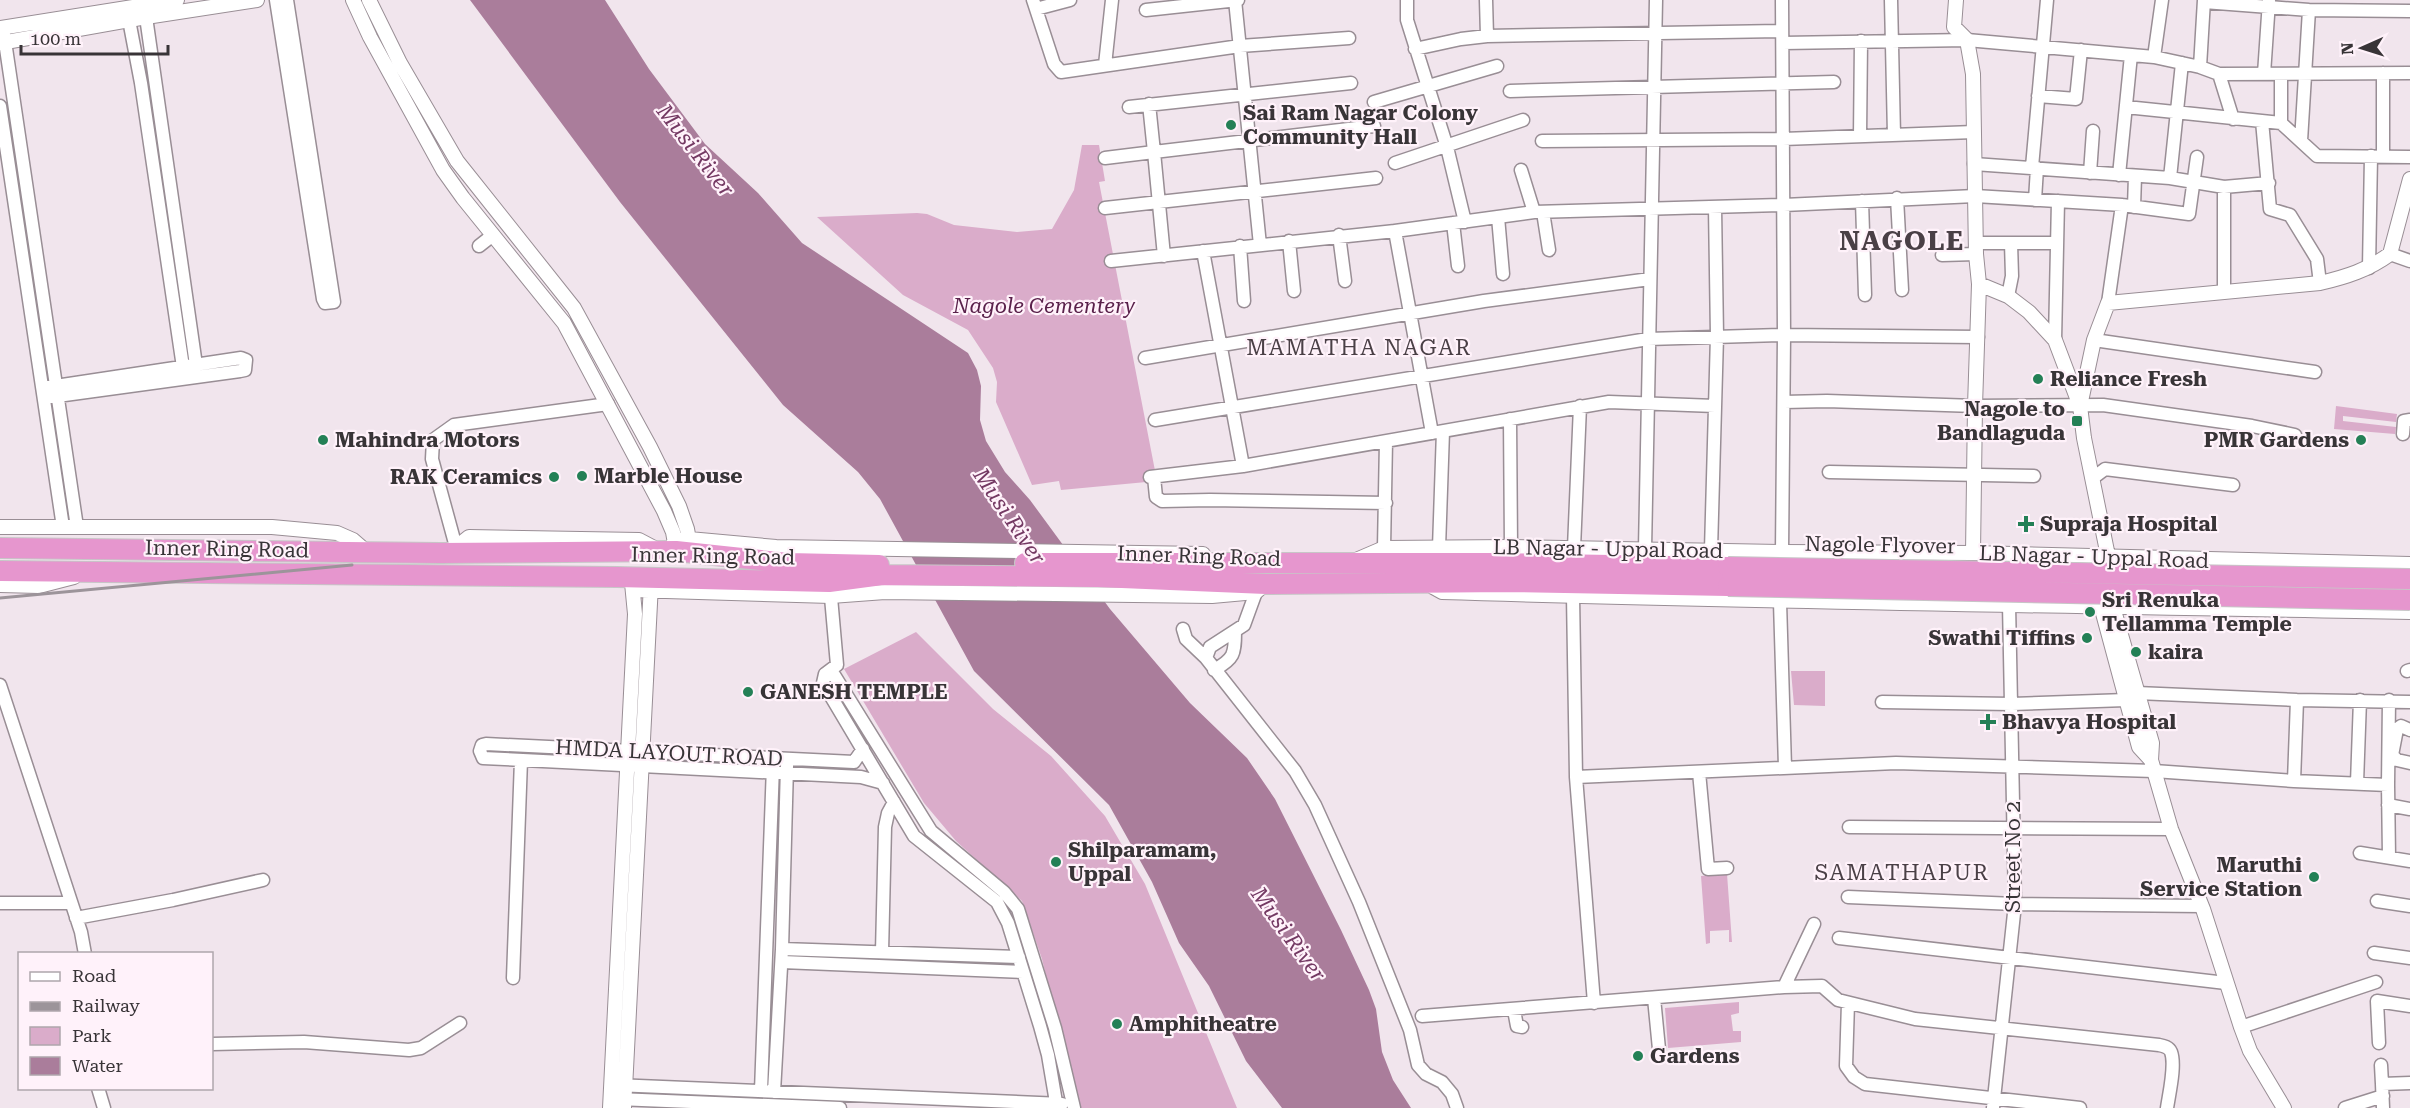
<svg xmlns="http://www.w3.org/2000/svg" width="2410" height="1108" font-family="'Roboto Serif',serif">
	<rect width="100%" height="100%" fill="#f1e5ed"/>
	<!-- green -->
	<path fill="#daacca" d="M1082,145H1099L1105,181L1099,182L1157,481L1061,490L1059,481L1032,485L996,402L997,382L993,368L968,330L903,295L817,217L917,213L927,214L954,225L1017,232L1052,229L1074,190Z
		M2336,406L2397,414L2396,422L2343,416V421L2396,427L2395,434L2334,429Z
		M916,632L993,709L1051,756L1105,816L1145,884L1237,1108H1078L1042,959L1022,901L956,841L924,803L844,669Z
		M1791,671H1825V706L1794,705Z
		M1727,874L1732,942H1729V930L1710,931V943L1706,944L1701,876Z
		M1739,1002V1013L1731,1015L1733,1031H1741V1042L1668,1048L1665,1008Z"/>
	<!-- water -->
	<path fill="#aa7d9b" d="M470,0H605L649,69L705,144L758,193L802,243L968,353L977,370L981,386L980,420L986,441L1005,472L1030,500L1110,609L1190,703L1247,758L1275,799L1341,930L1369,990L1376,1009L1382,1052L1393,1080L1411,1108H1282L1246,1061L1209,986L1179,943L1152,882L1109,805L974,671L880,499L858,472L783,405L620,202Z"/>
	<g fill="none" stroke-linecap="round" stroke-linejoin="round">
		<defs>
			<path id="minor" d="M276,0L323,299L325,303L334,302L287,0
				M1033,0L1054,64L1061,72L1240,46L1349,38
				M1235,0L1260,245
				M1407,0V20L1447,147L1465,222
				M1891,0L1894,135
				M2204,2L2309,10L2410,11
				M1036,9L1070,0
				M1146,10L1238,0
				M146,17L196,365
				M129,20L141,83L183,367
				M3,28L77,527
				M1487,36L1782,31
				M1783,43L1967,40L2154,57L2200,67L2219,74L2233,119
				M1415,49L1461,39L1487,36L1486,0
				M2154,57L2162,0
				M1105,65L1112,0
				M2200,67L2204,0
				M2383,73V156
				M2219,74L2410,73
				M2264,74L2269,1
				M1510,91L1834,82
				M2038,96L2076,99L2081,50
				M1374,102L1497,66
				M0,106L63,527
				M1129,107L1351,83
				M2126,107L2281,123L2317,156L2410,157
				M2262,121L2270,209L2290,215L2317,259L2320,283
				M2281,123V74
				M1860,136L1861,41
				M1542,141L1783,139L1974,132
				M2301,141L2309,10
				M1105,158L1154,152L1149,104
				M1395,163L1523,120
				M1974,164L2170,178L2224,187L2269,183
				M2032,167L2047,0
				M1521,170L1534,212
				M2090,173L2093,131
				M2119,175L2131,55
				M2170,178L2182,63
				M2224,187V292
				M1897,198L1902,290
				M2035,200L2037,168
				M1862,201L1865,295
				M2134,207L2135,176
				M1105,208L1376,178
				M1543,212L1549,250
				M1498,217L1503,274
				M1453,223L1458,266
				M1395,231L1432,433
				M1339,235L1345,281
				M1289,241L1294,291
				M1976,243H2056
				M479,246L493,235
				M1240,246L1244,301
				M1203,251L1243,466
				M2390,254L2410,261
				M1942,255L1976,254
				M1164,256L1154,152L1374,126
				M1111,261L1395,231L1534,212L1784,205L1975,196L2122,205L2189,214L2197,157
				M2369,268L2371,156
				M2008,296L2012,276L2011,243
				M2108,303L2122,205
				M2055,340L2058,201
				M2094,340L2315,372
				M1145,358L1484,301L1650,279
				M49,387L241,358L246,360L245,370L240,371L50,397
				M1784,402L1827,401L1975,406L2103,405L2252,426L2295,435
				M1510,419L1511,547
				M1155,420L1648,339L1784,335L1978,337
				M2403,434L2404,421L2410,420
				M1829,472L2034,476
				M1150,477L1243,466L1609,402L1715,406
				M1154,477L1156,497L1162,501L1210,500L1386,503
				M2093,478L2105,469L2233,485
				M456,547L432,459L433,440L454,425L608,404
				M1384,548L1386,441
				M1439,548L1443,431
				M1574,548L1580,406
				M1645,549L1656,0
				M1711,550L1717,336L1715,207
				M1782,552L1784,335L1782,0
				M1573,596L1576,777L1594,1003
				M1780,602L1785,767
				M1183,629L1186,639L1206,658L1210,647L1244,625L1256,592
				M1206,658L1295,771L1315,805L1359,902L1410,1030L1418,1065L1426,1074L1442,1082L1452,1094L1457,1108
				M1214,670C1234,659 1235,654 1235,632
				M2407,671L2410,670
				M825,674L837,665L830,586
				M0,685L81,932L85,954
				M2137,693L2297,700L2410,702
				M1882,702L2012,704L2126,700
				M2410,730L2401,726L2397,729L2392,755L2397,760L2410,763
				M863,749L854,762L486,744L482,745L480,751L483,758L861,777L883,783
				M1699,772L1708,869L1727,868
				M1576,777L1896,763L2154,771L2294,781L2388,785L2389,857
				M2294,781L2297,700
				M2357,783L2360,700
				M2388,785L2389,700
				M2388,805L2410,809
				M1849,827L2171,829
				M2360,853L2410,861
				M1848,897L2015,904L2202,906
				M2377,901L2410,906
				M0,903H71
				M76,918L173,900L263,880
				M1839,938L2226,983
				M782,949L1019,957
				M882,952L885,827L888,813L894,802
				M2374,953L2410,958
				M782,962L1023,972
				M513,978L521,760
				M1784,987L1814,924
				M1654,998L1659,1049
				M1848,1003L1846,1066L1854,1077L1865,1084L2080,1108
				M1514,1010L1517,1026L1522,1027
				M1422,1016L1784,987L1822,986L1838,1000L1915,1019L2159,1045C2164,1046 2169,1047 2171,1052C2176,1065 2169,1094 2167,1108
				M2241,1027L2376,982
				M2379,1043L2377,1001L2410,1006
				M212,1044L304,1042L409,1050L421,1048L460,1023
				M2381,1065L2382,1084
				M615,1085L1062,1104
				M98,1088L104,1108
				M761,1091L773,766
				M774,1092L782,949L787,766
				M617,1099L840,1108
				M1057,1108L1048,1055L1040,1026L1008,923L997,902L914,836L823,683L825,674L834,675L931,831L1004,892L1018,909L1055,1028L1074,1108
				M1993,1108L2015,904L2009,604
				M2345,1108L2383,1096
				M2383,1108L2382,1084L2410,1083"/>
			<path id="tertiary" d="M353,0L370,37L443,170L463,198L564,323L664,511L673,532L676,549
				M369,0L400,63L457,161L574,308L650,447L679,506L687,529L690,545
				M1956,0L1954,27L1967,40L1973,74L1976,254L1979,284L1975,406L1973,553
				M0,28L177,0
				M0,43L146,17L257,0
				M1979,284L2008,296L2029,312L2055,340L2080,406
				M0,527H272L337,533L353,540L368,553
				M674,541L689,539L776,547L1203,554
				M449,553L469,537L639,540L658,550
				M2108,556L2084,438L2080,406L2094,340L2108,303L2320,283C2346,277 2368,270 2390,254L2410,179
				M1356,560L1384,548L1511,547L1782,552L1973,553L2410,564
				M0,585L39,586L74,577
				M1433,587L1442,592C1765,602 2087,606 2410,612
				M633,590L831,596L885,592L1212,596L1256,592L1264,585
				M2101,606L2139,747L2151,760
				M2113,607L2152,743L2151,760L2171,829L2203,909L2241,1027L2250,1051L2284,1108
				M610,1108L635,614L632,583
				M624,1108L651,584"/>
			<path id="trunk" d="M0,548L440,553L676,551L788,563L879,565
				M1025,563H1492L1728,567
				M0,571L617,577L829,582L882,575L1098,577L1266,584L1510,582L1728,586"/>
		</defs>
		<!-- minor casing -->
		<use href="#minor" stroke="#998e95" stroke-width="15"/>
		<!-- tertiary casing -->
		<use href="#tertiary" stroke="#998e95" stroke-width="16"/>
		<!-- trunk casing -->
		<use href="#trunk" stroke="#c7c6c7" stroke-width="22"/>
		<!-- minor -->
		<use href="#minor" stroke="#fff" stroke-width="12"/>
		<!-- tertiary -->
		<use href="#tertiary" stroke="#fff" stroke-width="14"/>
		<!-- trunk -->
		<use href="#trunk" stroke="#e696ce" stroke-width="20"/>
		<!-- rail -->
		<path stroke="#9c949a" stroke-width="3" d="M0,598L352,565"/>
		<defs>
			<path id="trunk-bridge" d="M1728,567L2410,579
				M1728,586L2410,600"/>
		</defs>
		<!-- trunk-bridge casing -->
		<use href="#trunk-bridge" stroke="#c7c6c7" stroke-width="22" stroke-linecap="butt"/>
		<!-- trunk-bridge -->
		<use href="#trunk-bridge" stroke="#e696ce" stroke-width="20"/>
	</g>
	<!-- markers -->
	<g fill="#248056" stroke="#fff2fa" stroke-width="2">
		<circle cx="1231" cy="125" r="6"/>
		<circle cx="2038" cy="379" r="6"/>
		<rect x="2071" y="415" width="12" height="12" rx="3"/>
		<circle cx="323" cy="440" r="6"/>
		<circle cx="2361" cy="440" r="6"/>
		<circle cx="582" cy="476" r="6"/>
		<circle cx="554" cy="477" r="6"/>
		<path d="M2023 515h6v6h6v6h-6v6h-6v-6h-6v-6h6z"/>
		<circle cx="2090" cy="612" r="6"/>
		<circle cx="2087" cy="638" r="6"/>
		<circle cx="2136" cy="652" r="6"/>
		<circle cx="748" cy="692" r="6"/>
		<path d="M1985 713h6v6h6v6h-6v6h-6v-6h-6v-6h6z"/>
		<circle cx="1056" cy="862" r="6"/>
		<circle cx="2314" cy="877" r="6"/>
		<circle cx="1117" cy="1024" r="6"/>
		<circle cx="1638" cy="1056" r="6"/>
	</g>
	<g text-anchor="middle" stroke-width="4.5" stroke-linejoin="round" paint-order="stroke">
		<!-- poi labels -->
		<g font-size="21" font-weight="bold" fill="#383437" stroke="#fff2fa" text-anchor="start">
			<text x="1243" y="120">Sai Ram Nagar Colony<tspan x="1243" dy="24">Community Hall</tspan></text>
			<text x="2050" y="386">Reliance Fresh</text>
			<text x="2065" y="416" text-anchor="end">Nagole to<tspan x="2065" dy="24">Bandlaguda</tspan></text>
			<text x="335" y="447">Mahindra Motors</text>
			<text x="2349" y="447" text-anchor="end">PMR Gardens</text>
			<text x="594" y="483">Marble House</text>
			<text x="542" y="484" text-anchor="end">RAK Ceramics</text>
			<text x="2040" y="531">Supraja Hospital</text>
			<text x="2102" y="607">Sri Renuka<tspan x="2102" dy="24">Tellamma Temple</tspan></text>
			<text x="2075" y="645" text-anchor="end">Swathi Tiffins</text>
			<text x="2148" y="659">kaira</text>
			<text x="760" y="699">GANESH TEMPLE</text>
			<text x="2002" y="729">Bhavya Hospital</text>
			<text x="1068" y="857">Shilparamam,<tspan x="1068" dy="24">Uppal</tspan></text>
			<text x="2302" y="872" text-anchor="end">Maruthi<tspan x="2302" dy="24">Service Station</tspan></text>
			<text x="1129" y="1031">Amphitheatre</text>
			<text x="1650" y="1063">Gardens</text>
		</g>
		<!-- park labels -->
		<g font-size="21" font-style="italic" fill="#5a214b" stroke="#fff2fa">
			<text x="1044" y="313">Nagole Cementery</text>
		</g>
		<!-- street labels -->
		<g font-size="21" fill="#383437" stroke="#fff2fa">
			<text transform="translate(1880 545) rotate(1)" y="7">Nagole Flyover</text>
			<text transform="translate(227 549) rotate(1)" y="7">Inner Ring Road</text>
			<text transform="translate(1608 549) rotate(1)" y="7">LB Nagar - Uppal Road</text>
			<text transform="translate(713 556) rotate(1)" y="7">Inner Ring Road</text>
			<text transform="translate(1199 556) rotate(2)" y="7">Inner Ring Road</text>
			<text transform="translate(2094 557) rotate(2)" y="7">LB Nagar - Uppal Road</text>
			<text transform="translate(669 753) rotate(3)" y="7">HMDA LAYOUT ROAD</text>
			<text transform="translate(2013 857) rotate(-90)" y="7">Street No 2</text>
		</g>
		<!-- water labels -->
		<g font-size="22" font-style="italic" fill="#743963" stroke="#fff2fa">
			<text transform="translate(696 150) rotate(52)" y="8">Musi River</text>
			<text transform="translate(1010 516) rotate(56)" y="8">Musi River</text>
			<text transform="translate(1289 934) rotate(54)" y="8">Musi River</text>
		</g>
		<!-- neighbourhood labels -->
		<g font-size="22" letter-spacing="1.5" fill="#4a4046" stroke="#fff2fa">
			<text x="1359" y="355">MAMATHA NAGAR</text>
			<text x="1902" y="880">SAMATHAPUR</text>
		</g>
		<!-- district labels -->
		<g font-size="27" font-weight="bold" letter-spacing="1.5" fill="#4a4046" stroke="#fff2fa">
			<text x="1902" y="250">NAGOLE</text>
		</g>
	</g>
	<!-- legend -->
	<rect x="18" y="952" width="195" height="138" fill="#fff2fa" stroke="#afa6ac" stroke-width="1.5"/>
	<rect x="30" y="972" width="30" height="9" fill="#ffffff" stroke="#afa6ac" stroke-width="1.5"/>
	<text x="72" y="982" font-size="18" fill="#383437">Road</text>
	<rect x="30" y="1002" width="30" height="9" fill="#9c949a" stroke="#afa6ac" stroke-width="1.5"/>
	<text x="72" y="1012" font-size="18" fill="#383437">Railway</text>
	<rect x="30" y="1027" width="30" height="18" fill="#daacca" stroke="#afa6ac" stroke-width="1.5"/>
	<text x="72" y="1042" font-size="18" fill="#383437">Park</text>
	<rect x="30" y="1057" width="30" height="18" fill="#aa7d9b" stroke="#afa6ac" stroke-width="1.5"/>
	<text x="72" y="1072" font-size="18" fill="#383437">Water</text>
	<!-- north arrow -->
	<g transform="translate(2362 48) rotate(267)" stroke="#fff2fa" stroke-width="4.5" paint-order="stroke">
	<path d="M0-4.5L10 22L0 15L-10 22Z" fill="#383437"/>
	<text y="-9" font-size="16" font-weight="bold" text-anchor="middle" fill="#383437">N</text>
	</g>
	<!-- scale -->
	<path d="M21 45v9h147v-9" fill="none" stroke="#383437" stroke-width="3"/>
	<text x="30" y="45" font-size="18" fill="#383437" stroke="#fff2fa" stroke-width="4.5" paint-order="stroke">100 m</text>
</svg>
